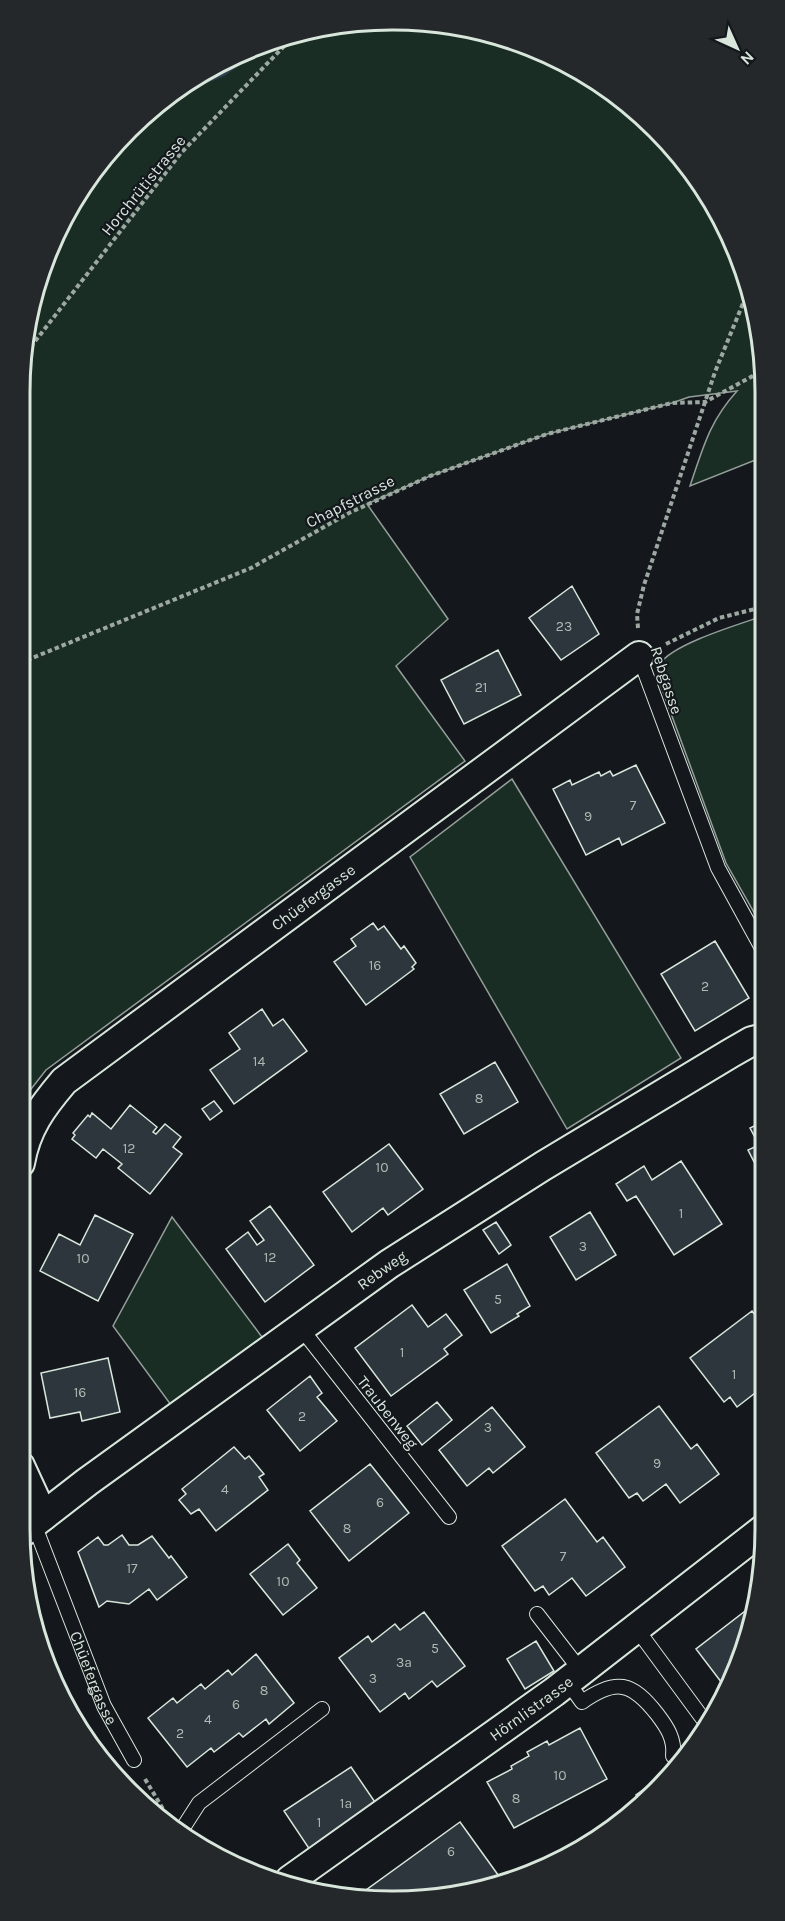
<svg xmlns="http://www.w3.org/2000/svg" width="785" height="1921" font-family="Karla,sans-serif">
	<rect width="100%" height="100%" fill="#14181c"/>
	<!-- green -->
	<path fill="#1a2d24" stroke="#939e99" stroke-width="1.5" d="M368,20L512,39L599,82L673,147L727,228L762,343L763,457L690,486C703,448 709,422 737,391L689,397L672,403L547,434L430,476L367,504L448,619L396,666L465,761L46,1070L20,1103V393L39,273L112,147L227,58Z
		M763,616L764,930L726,863L658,678C658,674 658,668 660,664C672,644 740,624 763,616Z
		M512,779L681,1058L567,1129L410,857Z
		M172,1217L262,1337L171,1405L113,1326Z"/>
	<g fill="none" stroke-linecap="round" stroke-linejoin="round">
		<!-- stream -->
		<path stroke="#2f3f4d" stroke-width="9" d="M195,83L222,72L251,52
			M93,180L122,143L138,127"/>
	</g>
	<!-- building -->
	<path fill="#2c363c" stroke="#d8e6dc" stroke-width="1.5" d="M572,586L599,634L561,660L529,618Z
		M498,650L521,695L464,724L441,680Z
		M636,765L665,823L622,845L619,838L586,855L553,789L570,780L572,785L599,772L601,776L610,771L613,776Z
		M373,923L378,930L384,926L401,949L404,946L416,963L412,967L414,969L366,1005L334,962L356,946L351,939Z
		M715,941L749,998L695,1031L661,974Z
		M262,1009L273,1026L283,1019L307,1051L234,1104L210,1070L240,1049L229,1033Z
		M495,1062L518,1102L464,1134L440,1094Z
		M214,1101L222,1111L210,1120L202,1109Z
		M130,1105L157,1127L153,1132L156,1134L165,1124L181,1137L173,1147L182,1154L150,1194L118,1168L122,1164L103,1149L96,1158L72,1139L75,1135L73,1133L88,1115L90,1117L92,1113L111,1129Z
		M764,1121L765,1183L748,1150L759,1145L750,1128Z
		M389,1144L423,1189L388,1215L383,1208L352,1232L323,1192Z
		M681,1161L722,1224L674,1255L636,1196L627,1201L616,1184L644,1166L652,1180Z
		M270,1206L314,1265L265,1302L226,1249L248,1232L257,1245L264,1240L250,1221Z
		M590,1212L616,1255L576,1280L550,1237Z
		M95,1215L133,1234L98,1301L40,1271L59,1234L80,1245Z
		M496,1222L511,1245L499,1254L483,1230Z
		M507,1264L530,1306L517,1314L519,1316L491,1333L464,1290Z
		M412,1305L428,1327L446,1314L462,1335L444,1349L448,1354L391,1396L355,1348Z
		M752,1311L765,1328V1397L759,1390L737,1407L730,1397L724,1402L690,1358Z
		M108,1358L120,1412L82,1421L80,1412L50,1418L41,1373Z
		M310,1376L322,1393L317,1397L337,1421L300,1451L267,1410Z
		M437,1402L452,1420L422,1445L407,1426Z
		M659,1406L691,1449L697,1444L719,1474L680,1503L666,1484L643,1501L637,1493L629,1498L596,1453Z
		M492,1407L525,1447L493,1473L489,1468L467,1486L439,1450Z
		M234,1447L245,1459L249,1456L264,1474L259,1477L268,1490L216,1531L199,1509L191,1514L179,1500L186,1494L182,1489Z
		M370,1464L409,1513L349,1561L310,1511Z
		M565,1499L597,1542L603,1537L625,1567L586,1596L572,1578L549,1595L543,1586L535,1591L502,1546Z
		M122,1535L129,1545H138L152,1536L169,1558L171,1556L187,1577L157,1600L149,1589L129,1604L107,1601L99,1607L78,1552L98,1537L104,1545H108Z
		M288,1544L300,1560L297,1563L317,1588L283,1615L250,1574Z
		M753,1605L746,1648L725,1687L696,1649Z
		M424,1612L465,1666L437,1687L432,1681L409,1699L405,1693L380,1712L339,1658L368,1636L372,1642L395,1624L400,1630Z
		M536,1641L554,1671L525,1689L507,1659Z
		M256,1654L294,1703L269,1724L266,1719L243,1737L239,1733L214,1752L211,1748L187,1767L148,1718L173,1698L177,1703L201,1684L205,1689L228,1670L232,1675Z
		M580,1728L607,1779L514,1828L487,1782L512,1769L511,1766L529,1756L527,1752L547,1741L549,1745Z
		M351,1767L379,1808L312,1853L284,1811Z
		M672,1769L673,1770L640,1801L636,1795Z
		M637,1804L599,1839L578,1848V1847Z
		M460,1822L501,1879L466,1894L355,1898Z"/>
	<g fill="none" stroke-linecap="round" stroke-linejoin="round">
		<defs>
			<g id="lane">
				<path d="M639,656L718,868L764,952"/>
				<path d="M300,1327L449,1517"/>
				<path id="s1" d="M34,1524L104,1706L134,1760"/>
				<path d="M537,1614L581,1671"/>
				<path d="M636,1628L706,1723"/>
				<path d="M567,1681L582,1702C616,1678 632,1682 657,1714C667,1727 675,1739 673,1756"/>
				<path d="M181,1831L199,1803L322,1709"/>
			</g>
			<g id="street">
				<path id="s2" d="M20,1163C26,1128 42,1107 64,1081L639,656"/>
				<path d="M20,1466L43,1516"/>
				<path id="s3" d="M20,1534L87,1482L389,1264L543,1166L731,1053L752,1041L764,1038"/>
				<path id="s4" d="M290,1880L554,1692L765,1528"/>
			</g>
		</defs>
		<!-- lane casing -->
		<use href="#lane" stroke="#d8e6dc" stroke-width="16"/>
		<!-- street casing -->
		<use href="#street" stroke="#d8e6dc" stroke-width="32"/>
		<!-- path -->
		<path stroke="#9da8a2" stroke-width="4" stroke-dasharray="4.5 3" stroke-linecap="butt" d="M26,353L181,153L289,41
			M638,628L637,614L644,585L715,372L746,296V290
			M666,644L719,618L763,607
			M20,663L251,568L349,513L430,476L547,434L672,403L705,402L762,371
			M145,1779L166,1814"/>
		<!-- lane -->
		<use href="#lane" stroke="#14181c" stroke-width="14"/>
		<!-- street -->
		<use href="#street" stroke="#14181c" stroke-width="28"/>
	</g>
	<g text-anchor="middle" stroke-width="4.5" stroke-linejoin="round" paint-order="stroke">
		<!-- number labels -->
		<g font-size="14" fill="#adbab4">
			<text x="564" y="631">23</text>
			<text x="481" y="692">21</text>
			<text x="633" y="810">7</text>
			<text x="588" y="821">9</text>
			<text x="375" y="970">16</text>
			<text x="705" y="991">2</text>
			<text x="259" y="1066">14</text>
			<text x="479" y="1103">8</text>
			<text x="129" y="1153">12</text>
			<text x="382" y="1172">10</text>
			<text x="681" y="1218">1</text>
			<text x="583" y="1251">3</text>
			<text x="270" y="1262">12</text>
			<text x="83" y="1263">10</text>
			<text x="498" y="1304">5</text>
			<text x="402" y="1357">1</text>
			<text x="734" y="1379">1</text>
			<text x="80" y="1397">16</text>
			<text x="302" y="1421">2</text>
			<text x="488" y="1432">3</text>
			<text x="657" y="1468">9</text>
			<text x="225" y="1494">4</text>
			<text x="380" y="1507">6</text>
			<text x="347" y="1533">8</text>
			<text x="563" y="1561">7</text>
			<text x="132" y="1573">17</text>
			<text x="283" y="1586">10</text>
			<text x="435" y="1653">5</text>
			<text x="404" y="1667">3a</text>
			<text x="373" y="1683">3</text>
			<text x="264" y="1695">8</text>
			<text x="236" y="1709">6</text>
			<text x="208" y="1724">4</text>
			<text x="180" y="1738">2</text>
			<text x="560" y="1780">10</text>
			<text x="516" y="1803">8</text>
			<text x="346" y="1808">1a</text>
			<text x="319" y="1827">1</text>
			<text x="451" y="1856">6</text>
		</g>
		<!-- street labels -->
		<g font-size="16" fill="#d8e6dc" stroke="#14181c">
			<text transform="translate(143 185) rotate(-51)" y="6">Horchrütistrasse</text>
			<text transform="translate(350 501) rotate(-27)" y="6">Chapfstrasse</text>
			<text transform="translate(667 680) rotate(72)" y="6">Rebgasse</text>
			<text dy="6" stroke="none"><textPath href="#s2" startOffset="404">Chüefergasse</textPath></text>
			<text dy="6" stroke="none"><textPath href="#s3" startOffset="448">Rebweg</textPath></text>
			<text transform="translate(388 1412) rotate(52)" y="6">Traubenweg</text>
			<text dy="6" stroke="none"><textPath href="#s1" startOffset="165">Chüefergasse</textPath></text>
			<text dy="6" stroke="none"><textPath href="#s4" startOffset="296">Hörnlistrasse</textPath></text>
		</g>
	</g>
	<!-- crop -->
	<path d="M0 0H785V1921H0ZM392 30H393A362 362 0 0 1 755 392V1529A362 362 0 0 1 393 1891H392A362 362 0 0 1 30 1529V392A362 362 0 0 1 392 30Z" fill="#24282b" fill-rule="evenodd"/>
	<path fill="none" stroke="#d8e6dc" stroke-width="3" d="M392 30H393A362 362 0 0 1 755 392V1529A362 362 0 0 1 393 1891H392A362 362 0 0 1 30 1529V392A362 362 0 0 1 392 30Z"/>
	<!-- north arrow -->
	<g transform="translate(737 48) rotate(135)" stroke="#14181c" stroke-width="4.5" paint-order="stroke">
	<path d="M0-4.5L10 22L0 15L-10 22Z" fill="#d8e6dc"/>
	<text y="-9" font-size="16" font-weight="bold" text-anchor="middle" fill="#d8e6dc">N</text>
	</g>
</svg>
